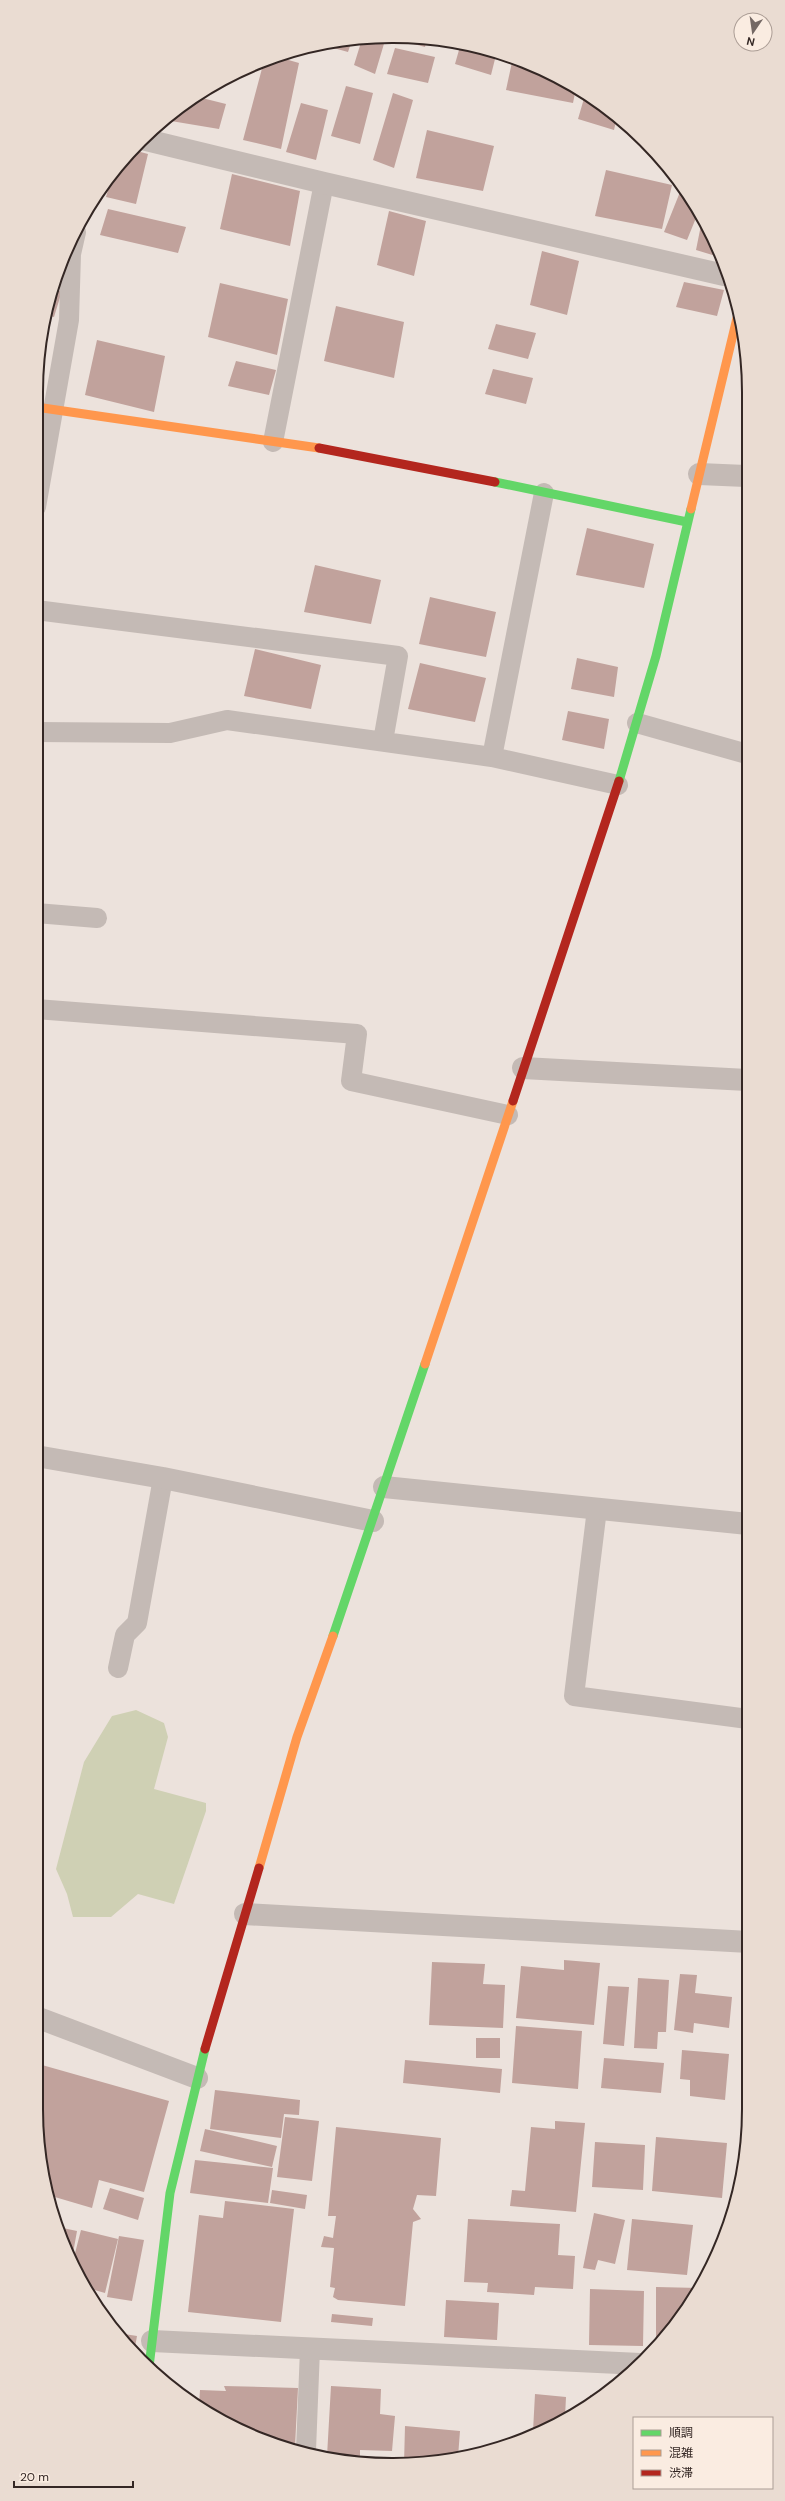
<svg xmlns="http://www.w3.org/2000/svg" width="785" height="2501" font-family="'DM Sans','Noto Sans JP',sans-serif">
	<rect width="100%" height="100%" fill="#ece2dc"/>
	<!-- green -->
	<path fill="#cfd0b4" d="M136,1710L164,1723L168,1737L154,1789L206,1803V1811L174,1904L138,1894L111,1917H73L67,1894L56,1869L84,1762L112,1716Z"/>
	<!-- building -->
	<path fill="#c1a29c" d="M396,36L427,39L425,47L395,39Z
		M386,37L375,74L354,65L362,39Z
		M352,40L348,52L319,44L323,43Z
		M461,43L496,55L491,75L455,64Z
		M395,48L435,57L428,83L387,74Z
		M278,57L299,63L281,149L243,140L264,61Z
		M512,62L571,84L576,88L573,103L506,90Z
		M346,86L373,93L360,144L331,136Z
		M393,93L413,100L394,168L373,160Z
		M585,95L616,121L614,130L578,119Z
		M194,96L226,104L219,129L165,120Z
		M301,103L328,110L316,160L286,152Z
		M427,130L494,146L483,191L416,178Z
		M133,150L148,154L136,204L106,197L113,174Z
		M606,170L672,185L662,229L595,216Z
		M232,174L300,191L290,246L220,229Z
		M680,192L685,194L698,213L687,240L664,232Z
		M108,209L186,227L178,253L100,235Z
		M389,211L426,221L414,276L377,265Z
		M702,220L712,235L719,257L696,250Z
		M542,251L579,261L567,315L530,305Z
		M684,282L724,290L717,316L676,307Z
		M220,283L288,299L277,355L208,337Z
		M53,290L62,291L54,317L45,315Z
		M336,306L404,322L394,378L324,361Z
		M496,324L536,333L528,359L488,349Z
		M97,340L165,356L154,412L85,395Z
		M236,361L276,370L269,395L228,386Z
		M493,369L533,378L526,404L485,394Z
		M587,528L654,544L644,588L576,575Z
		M315,565L381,580L371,624L304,612Z
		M430,597L496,612L486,657L419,644Z
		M255,649L321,665L311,709L244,696Z
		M577,658L618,667L614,697L571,689Z
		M420,663L486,678L475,722L408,709Z
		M568,711L609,719L604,749L562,740Z
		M564,1960L600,1963L594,2025L516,2018L521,1966L564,1970Z
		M432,1962L485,1964L483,1984L505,1985L503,2028L429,2025Z
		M680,1974L697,1975L695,1993L732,1997L729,2028L694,2023L693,2033L674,2030Z
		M638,1978L669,1980L666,2032H658L657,2049L634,2048Z
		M608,1986L629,1987L624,2046L603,2044Z
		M516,2026L582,2031L578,2089L512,2083Z
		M476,2038H500V2058H476Z
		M682,2050L729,2054L725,2100L690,2096V2080L680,2079Z
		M604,2058L664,2063L661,2093L601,2088Z
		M405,2060L502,2069L500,2093L403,2083Z
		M42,2065L169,2101L144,2192L99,2180L92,2208L48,2195L43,2178L40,2149L44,2132L38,2131L36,2108V2086Z
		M215,2090L300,2100L299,2115L284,2114L281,2138L210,2129Z
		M285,2117L319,2121L312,2181L277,2177Z
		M555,2121L585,2123L576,2212L510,2206L512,2190L525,2191L531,2127L555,2129Z
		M336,2127L441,2138L436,2196L417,2195L413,2209L421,2219L413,2222L405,2306L338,2300L333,2297L335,2288L330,2287L334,2248L321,2247L324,2236L333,2238L336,2216H328Z
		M205,2129L277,2146L272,2167L200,2151Z
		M656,2137L727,2143L722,2198L652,2191Z
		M595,2142L645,2145L643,2190L592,2187Z
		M195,2160L273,2168L268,2203L190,2193Z
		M110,2188L144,2198L138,2220L103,2209Z
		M272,2190L307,2195L305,2209L270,2203Z
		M225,2201L294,2209L281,2322L188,2312L199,2215L223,2218Z
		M594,2213L625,2220L615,2264L598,2260L595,2270L583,2268Z
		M468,2219L560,2224L558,2255L575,2256L573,2289L535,2287L534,2295L487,2292L488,2283L464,2282Z
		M632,2219L693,2225L687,2275L627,2270Z
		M58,2227L77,2231L72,2259L63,2245Z
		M81,2230L118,2239L105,2293L91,2289L73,2261Z
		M119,2236L144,2240L132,2301L107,2297Z
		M656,2287L699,2288L689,2307L656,2347Z
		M590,2289L644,2291L643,2346L589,2345Z
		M446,2300L499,2303L497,2340L444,2337Z
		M332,2314L373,2318L372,2326L331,2322Z
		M118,2333L137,2336L134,2353L125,2344Z
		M224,2386L298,2388L295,2446L235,2428L199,2406L200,2390L226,2391Z
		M331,2386L381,2389L380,2414L395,2416L392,2451L360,2450V2458L327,2456Z
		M535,2394L566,2397L565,2417L533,2431Z
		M590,2395L602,2396L590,2405Z
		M405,2426L460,2431L458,2457L416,2464H404Z"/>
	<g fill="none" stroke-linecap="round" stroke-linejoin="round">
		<!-- lane -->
		<path stroke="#c4bab5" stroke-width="20" d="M273,442L324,183
			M36,507L69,320L71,254L76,232
			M36,610L398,656L383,741
			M637,723L747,754
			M36,732L170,733L227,720L492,757L618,785
			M492,757L544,493
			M36,913L97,918
			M36,1009L357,1034L351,1081L508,1115
			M597,1509L574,1696L748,1719
			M118,1668L125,1635L137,1623L163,1478
			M306,2450L310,2349"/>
		<!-- street -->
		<path stroke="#c4bab5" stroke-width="22" d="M142,139L324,183L724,275
			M699,474L746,476
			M523,1068L747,1080
			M36,1456L163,1478L373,1521
			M384,1487L748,1524
			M245,1914L749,1942
			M36,2017L197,2078
			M152,2341L640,2364"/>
		<!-- fast -->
		<path stroke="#63d668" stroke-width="9" d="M495,482L687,522
			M619,781L656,656L691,509
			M333,1636L425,1364
			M149,2367L170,2193L205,2049"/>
		<!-- slow -->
		<path stroke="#ff974d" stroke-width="9" d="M36,407L319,448
			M691,509L737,318
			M425,1364L513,1101
			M259,1868L297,1737L333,1636"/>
		<!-- jam -->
		<path stroke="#b3261e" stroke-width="9" d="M319,448L495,482
			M513,1101L619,781
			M205,2049L259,1868"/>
	</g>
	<!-- crop -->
	<path d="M0 0H785V2501H0ZM392 43H393A349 349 0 0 1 742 392V2109A349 349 0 0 1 393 2458H392A349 349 0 0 1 43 2109V392A349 349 0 0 1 392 43Z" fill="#eadcd2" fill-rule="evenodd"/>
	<path fill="none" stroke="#342724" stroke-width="2" d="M392 43H393A349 349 0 0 1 742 392V2109A349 349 0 0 1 393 2458H392A349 349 0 0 1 43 2109V392A349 349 0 0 1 392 43Z"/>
	<!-- legend -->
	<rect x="633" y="2417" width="140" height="72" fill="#faece1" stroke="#ab9d95"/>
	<rect x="641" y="2430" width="20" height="6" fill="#63d668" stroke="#ab9d95"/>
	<text x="669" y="2437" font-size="12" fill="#342724">順調</text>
	<rect x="641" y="2450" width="20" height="6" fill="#ff974d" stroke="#ab9d95"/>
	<text x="669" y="2457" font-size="12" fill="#342724">混雑</text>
	<rect x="641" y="2470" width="20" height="6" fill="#b3261e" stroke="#ab9d95"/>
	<text x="669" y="2477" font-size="12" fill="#342724">渋滞</text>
	<!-- north arrow -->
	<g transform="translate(753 32) rotate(193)"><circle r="19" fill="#faece1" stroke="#ab9d95"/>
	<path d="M0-3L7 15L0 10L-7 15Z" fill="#746864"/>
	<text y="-6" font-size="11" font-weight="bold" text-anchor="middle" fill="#342724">N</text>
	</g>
	<!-- scale -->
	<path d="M14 2481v6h119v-6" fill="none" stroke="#342724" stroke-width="2"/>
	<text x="20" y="2481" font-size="12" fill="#342724" stroke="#faece1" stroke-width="3" paint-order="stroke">20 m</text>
</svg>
